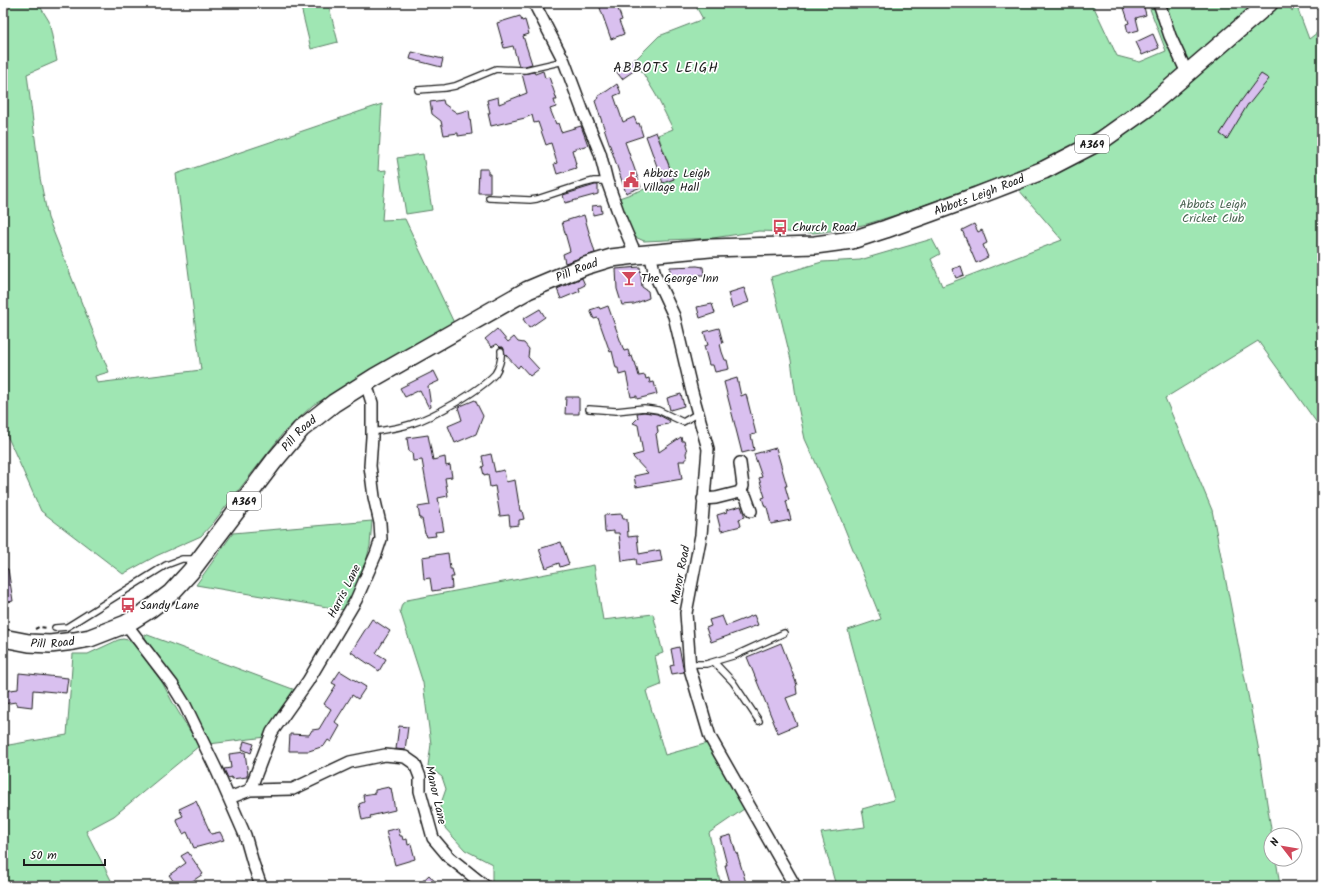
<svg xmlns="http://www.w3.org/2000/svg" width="1325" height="889" font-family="Kalam,sans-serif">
	<rect width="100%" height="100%" fill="#fff"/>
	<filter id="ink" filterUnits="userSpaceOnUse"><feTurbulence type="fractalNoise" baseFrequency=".025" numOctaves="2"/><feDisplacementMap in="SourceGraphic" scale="8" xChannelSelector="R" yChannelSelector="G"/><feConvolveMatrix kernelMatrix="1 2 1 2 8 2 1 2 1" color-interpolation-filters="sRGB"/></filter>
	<g filter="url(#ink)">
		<!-- green -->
		<path fill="#9fe6b3" stroke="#5e8168" d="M3,3H38L49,21L57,61L27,74L40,178L48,218L109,372L95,376L97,383L201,370L176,174L382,104L378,171L386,170L382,220L405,219L455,325L313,405L284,432L213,523L201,536L156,556L123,574L41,511L6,433H3Z
			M300,3H328L338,42L311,49Z
			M694,3H1092L1117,56L1140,62L1166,51L1150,9L1158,3H1288L1292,11L1297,7L1309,39L1322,29V302L1318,305L1322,303V430L1258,341L1165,398L1212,510L1258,746L1272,835H1271V859H1276L1280,886H836L821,833L865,827L862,809L894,800L848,630L881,619L836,507L805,439L796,397L791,360L771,277L822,262L860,260L932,239L940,254L931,259L942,286L1062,240L1006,175L902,213L867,224L839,230L813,233L759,231L713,238L644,241L633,236L619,198L674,179L658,135L673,129L656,95L635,60L659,36L703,19Z
			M423,154L432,210L406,214L397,158Z
			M372,521L370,546L363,573L345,610L196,585L233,533Z
			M594,565L603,620L653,614L663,653L655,656L661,685L646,691L665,755L708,743L744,809L709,833L721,886H496L492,883V864L465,850L444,827L440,806L446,789L442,777L428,766L431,744L423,683L400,611L402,604L407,600Z
			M145,634L298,691L266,737L209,744L174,678L145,638Z
			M123,639L128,640L134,644L162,682L173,703L199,746L114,816L86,831L114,886H3V746L67,735L73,654H88L118,640Z"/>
		<!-- building -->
		<path fill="#d9c0ef" stroke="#1c1c1c" d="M606,3H616L622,20L619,21L624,34L611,39L599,5Z
			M1129,3H1143L1146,15L1136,18L1139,30L1128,33L1126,24L1129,23L1123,5Z
			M520,16L522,21L525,20L529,34L523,36L532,64L525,66H519L513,46L504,48L497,23Z
			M1153,34L1159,48L1142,55L1136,42Z
			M412,52L443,59L441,67L410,59Z
			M635,58L641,66L622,79L616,71Z
			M543,71L545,78L549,77L557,100H554L556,107L550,109L556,124L558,123L561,132L581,126L588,145L572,150L576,164L575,165L576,168L557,174L554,164L557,163L551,143L546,145L538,122L534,123L532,115L525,118L491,126L488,113H490L487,100L498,97L499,104L527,93L522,74L534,72L535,74Z
			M1261,74L1269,79L1249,104H1248L1227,139L1220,134L1241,101Z
			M617,84L621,93L614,96L623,122L634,117L637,124L639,123L643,136L625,142L641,187L626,193L595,101L599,98L598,96L607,91Z
			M443,100L444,104L457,113L469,110L472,134L458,136V133L444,135L441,121L432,114L430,102Z
			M656,132L674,179L663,183L646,136Z
			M479,169H488V174H490V193H478Z
			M595,185H598V194L565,203L563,195Z
			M601,205L602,213L593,215L592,206Z
			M584,215L595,253L565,263L563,254L570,251L562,222Z
			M974,224L978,232L982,230L987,243L983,245L988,257L976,263L962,230Z
			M697,266L703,267L704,275H697V279L681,281L670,280V267Z
			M961,266L964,275L956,278L952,269Z
			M640,267L642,287L648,291L649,298L634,304L622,305L617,289L616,269Z
			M582,278L585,285L579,288L580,291L561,299L557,289Z
			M744,288L749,302L732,308L728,293Z
			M712,304L715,313L700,318L697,307Z
			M608,306L624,351L628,350L630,357L632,356L634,362H635L639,376L645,375L646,379L649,378L650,383L654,382L657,394L637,399V396L631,397L626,373L619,375L618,368H616L612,351L610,352L598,318L594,319L590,310L599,307L600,309Z
			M540,309L545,317L529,328L523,319Z
			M719,328L723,343L720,344L722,352L725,360H727L729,369L715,372L713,365H709L704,346L708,345L704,332Z
			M497,329L508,342L514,337L518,342L524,343L529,349L528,357L539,369L530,376L520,365L518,368L505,354L503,347H500L497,344L492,347L485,339Z
			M434,371L439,381L428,386L431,407L429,408L420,390L405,397L400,388Z
			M737,378L741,396L746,394L756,434L751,435L754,450L742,453L724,382Z
			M681,394L684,406L670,410L667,398Z
			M566,397H579V414H565Z
			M475,400L483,416L476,434L455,443L448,426L462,420L458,407Z
			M644,412L657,414L670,421L668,424L657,426L658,432L656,434L659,452L681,437L682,441H684L687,451L686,453L687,459H685V461H679L682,479L636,487L634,476L648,473L632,456L643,453L638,425L633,423L638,418L637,413Z
			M428,435L433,460L445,457L446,466L450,465L452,477L445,478L448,496L438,498L444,531L435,532L436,536L427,537L426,534H425L422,519H420L418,507L430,505L422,460L413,461L412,452H409L407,438Z
			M776,448L787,486H785L789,500L786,501L791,520L771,524L767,507H765L762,498L765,497L759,478L762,477L754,454Z
			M491,454L495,472L504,470L506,482L515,480L520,511H522L524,519L519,520V525L510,526L509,515L500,516L495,486L490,487L488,474L484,475L482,467L484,466L482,456Z
			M741,506L745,517L739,519L741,526L721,531L717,515L727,512L726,510Z
			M622,514L623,519H627L628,537L637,536L639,554L660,550L662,561L637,565L636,559L622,561L619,533H614V531L605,532L604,515Z
			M561,542L569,564L560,567L559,563L546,568L539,549Z
			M448,553L450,569H452L454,577H451L452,588L432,591L430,578L424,579L422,557Z
			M3,569H8L13,601L3,603Z
			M754,615L758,625L711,642L706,628L711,626L709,620L722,616L726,626Z
			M372,619L390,631L376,653L386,659L379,671L351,652Z
			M781,643L797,685L796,686L797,694L786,698L797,725L778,733L747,657Z
			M679,647L684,672L672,674L670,666L674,665L671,649Z
			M340,671L366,687L358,699L352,695L335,722L340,726L331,742L328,740L324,746L309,751H289L290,734L309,735L312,730L319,729L331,709L324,704L336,685L332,683Z
			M19,673L68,678L66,693L33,690L32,707L16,705V702L3,704V691L18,689Z
			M399,726L408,727L405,750L396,749Z
			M244,741L254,744L251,753L242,749Z
			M245,752L248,775H247V777L232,779V777L228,778L224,769L231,768L229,754Z
			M389,787L390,789L391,788L395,810L370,816L371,818L362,820L359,804L364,802L363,795L375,793V790Z
			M196,801L211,834L220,832L224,840L194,848L187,832L183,834L176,819L183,816L179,809Z
			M398,828L400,836H402L403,840L407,839L408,845L411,844L415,859L395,865L386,831Z
			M731,835L736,853H737L747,886H731L725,865H727L720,838Z
			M188,852L203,874L185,886H177L169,875L186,863L181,856Z
			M429,875L439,886H417Z"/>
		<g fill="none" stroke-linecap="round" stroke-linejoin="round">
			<defs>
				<path id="service" d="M418,90L445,88L455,86L496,69L525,70L564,61
					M489,198L530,200L537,199L586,183L594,181H607
					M589,409L616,411L644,408L658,410L683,422L698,413
					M372,432C385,430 399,428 411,424C435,416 478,392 495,374C499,368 502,358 501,351
					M55,628L67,627L166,565L182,559H196
					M714,662L733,682L759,721
					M690,664H706L736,655L784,633"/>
				<path id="minor" d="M534,3L564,61L582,109L600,153L607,181L621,220L636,255
					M1159,3L1170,36L1187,73
					M650,253L655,275L674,316L692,392L708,449L701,535L686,613L690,669L710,737L795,886
					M740,463L743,486L740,492L746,497L751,511
					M703,499L716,498L740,492
					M126,624L172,684L185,705L217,771L245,835L253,863L261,886
					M250,790L272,732L308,681L356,600L376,554L381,539L380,523L374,497L370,466L372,437V403L366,383
					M229,798L250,790L293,789L350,762L385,755L405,757L415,764L420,777V791L433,838L449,857L485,886"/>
				<g id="primary">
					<path id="s1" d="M3,638L29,643L50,644L74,641L90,638L126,624L150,609L171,593L191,571L274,461L301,429L334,403L375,377L528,290L585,266L611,258L636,255L710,248L815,245L852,240L886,229L977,196L1044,170L1102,140L1147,108L1269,3"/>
				</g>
			</defs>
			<!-- service casing -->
			<use href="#service" stroke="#1c1c1c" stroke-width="8"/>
			<!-- minor casing -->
			<use href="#minor" stroke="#1c1c1c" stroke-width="14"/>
			<!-- primary casing -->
			<use href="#primary" stroke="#1c1c1c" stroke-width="20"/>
			<!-- path -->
			<path stroke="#1c1c1c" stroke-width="2" stroke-dasharray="4 3" stroke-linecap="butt" d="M35,629L39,627L48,628"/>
			<!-- service -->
			<use href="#service" stroke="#fff" stroke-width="5.5"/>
			<!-- minor -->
			<use href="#minor" stroke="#fff" stroke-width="11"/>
			<!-- primary -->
			<use href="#primary" stroke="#fff" stroke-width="17"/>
		</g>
	</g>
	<!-- icons -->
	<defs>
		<symbol id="civic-bare" viewBox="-9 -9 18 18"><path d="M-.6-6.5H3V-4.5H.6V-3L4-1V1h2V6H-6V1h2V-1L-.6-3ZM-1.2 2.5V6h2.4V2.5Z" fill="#d1495b" stroke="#fff" stroke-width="2.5" paint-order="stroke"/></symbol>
		<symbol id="bus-bare" viewBox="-9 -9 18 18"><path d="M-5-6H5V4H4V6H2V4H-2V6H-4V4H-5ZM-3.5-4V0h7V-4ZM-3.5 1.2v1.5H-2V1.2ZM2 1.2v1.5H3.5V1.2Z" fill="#d1495b" stroke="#fff" stroke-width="2.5" paint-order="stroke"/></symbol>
		<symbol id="bar-bare" viewBox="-9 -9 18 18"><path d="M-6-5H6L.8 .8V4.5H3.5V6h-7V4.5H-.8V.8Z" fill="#d1495b" stroke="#fff" stroke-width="2.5" paint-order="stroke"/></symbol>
	</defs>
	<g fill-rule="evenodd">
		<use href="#civic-bare" x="620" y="169" width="22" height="22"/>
		<use href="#bus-bare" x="769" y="216" width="22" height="22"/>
		<use href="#bar-bare" x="618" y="267" width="22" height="22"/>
		<use href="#bus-bare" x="117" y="594" width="22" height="22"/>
	</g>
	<g text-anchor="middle" stroke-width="3.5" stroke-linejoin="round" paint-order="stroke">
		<!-- shield labels -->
		<g fill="#fff" stroke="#606060" stroke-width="1">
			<rect x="1075" y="135" width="34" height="18" rx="3"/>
			<rect x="227" y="492" width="34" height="18" rx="3"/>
		</g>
		<g font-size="11" font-weight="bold" fill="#1c1c1c">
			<text x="1092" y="148">A369</text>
			<text x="244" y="505">A369</text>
		</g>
		<!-- poi labels -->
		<g font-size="12" fill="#1c1c1c" stroke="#fff" text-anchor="start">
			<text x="643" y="177">Abbots Leigh<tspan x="643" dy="14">Village Hall</tspan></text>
			<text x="792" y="231">Church Road</text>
			<text x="641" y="282">The George Inn</text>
			<text x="140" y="609">Sandy Lane</text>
		</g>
		<!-- street labels -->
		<g font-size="12" fill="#1c1c1c" stroke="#fff">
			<text dy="4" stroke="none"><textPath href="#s1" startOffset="1123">Abbots Leigh Road</textPath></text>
			<text dy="4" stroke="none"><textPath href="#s1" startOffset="710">Pill Road</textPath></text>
			<text dy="4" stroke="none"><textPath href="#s1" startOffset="386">Pill Road</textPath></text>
			<text transform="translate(680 575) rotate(-79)" y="4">Manor Road</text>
			<text transform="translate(344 591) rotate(-63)" y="4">Harris Lane</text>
			<text dy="4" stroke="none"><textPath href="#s1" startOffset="50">Pill Road</textPath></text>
			<text transform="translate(436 795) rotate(77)" y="4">Manor Lane</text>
		</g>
		<!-- park labels -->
		<g font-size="12" fill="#4a6351" stroke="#fff">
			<text x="1213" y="208">Abbots Leigh<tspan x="1213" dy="14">Cricket Club</tspan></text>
		</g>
		<!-- quarter labels -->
		<g font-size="14" letter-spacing="1" fill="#1c1c1c" stroke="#fff">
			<text x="666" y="72">ABBOTS LEIGH</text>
		</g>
	</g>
	<!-- margin -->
	<rect width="1325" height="889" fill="none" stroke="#fff" stroke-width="16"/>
	<rect x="8" y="8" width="1309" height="873" fill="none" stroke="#1c1c1c" stroke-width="1.5" filter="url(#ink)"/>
	<!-- north arrow -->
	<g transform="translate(1283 847) rotate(301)"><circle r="19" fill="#ffffff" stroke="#a4a4a4"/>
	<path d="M0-3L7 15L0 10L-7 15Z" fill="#d1495b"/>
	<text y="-6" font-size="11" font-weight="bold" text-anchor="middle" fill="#1c1c1c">N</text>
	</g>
	<!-- scale -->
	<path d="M24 859v6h81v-6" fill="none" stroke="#1c1c1c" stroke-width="2"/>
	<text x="30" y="859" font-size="12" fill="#1c1c1c" stroke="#ffffff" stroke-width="3" paint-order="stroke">50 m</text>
</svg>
